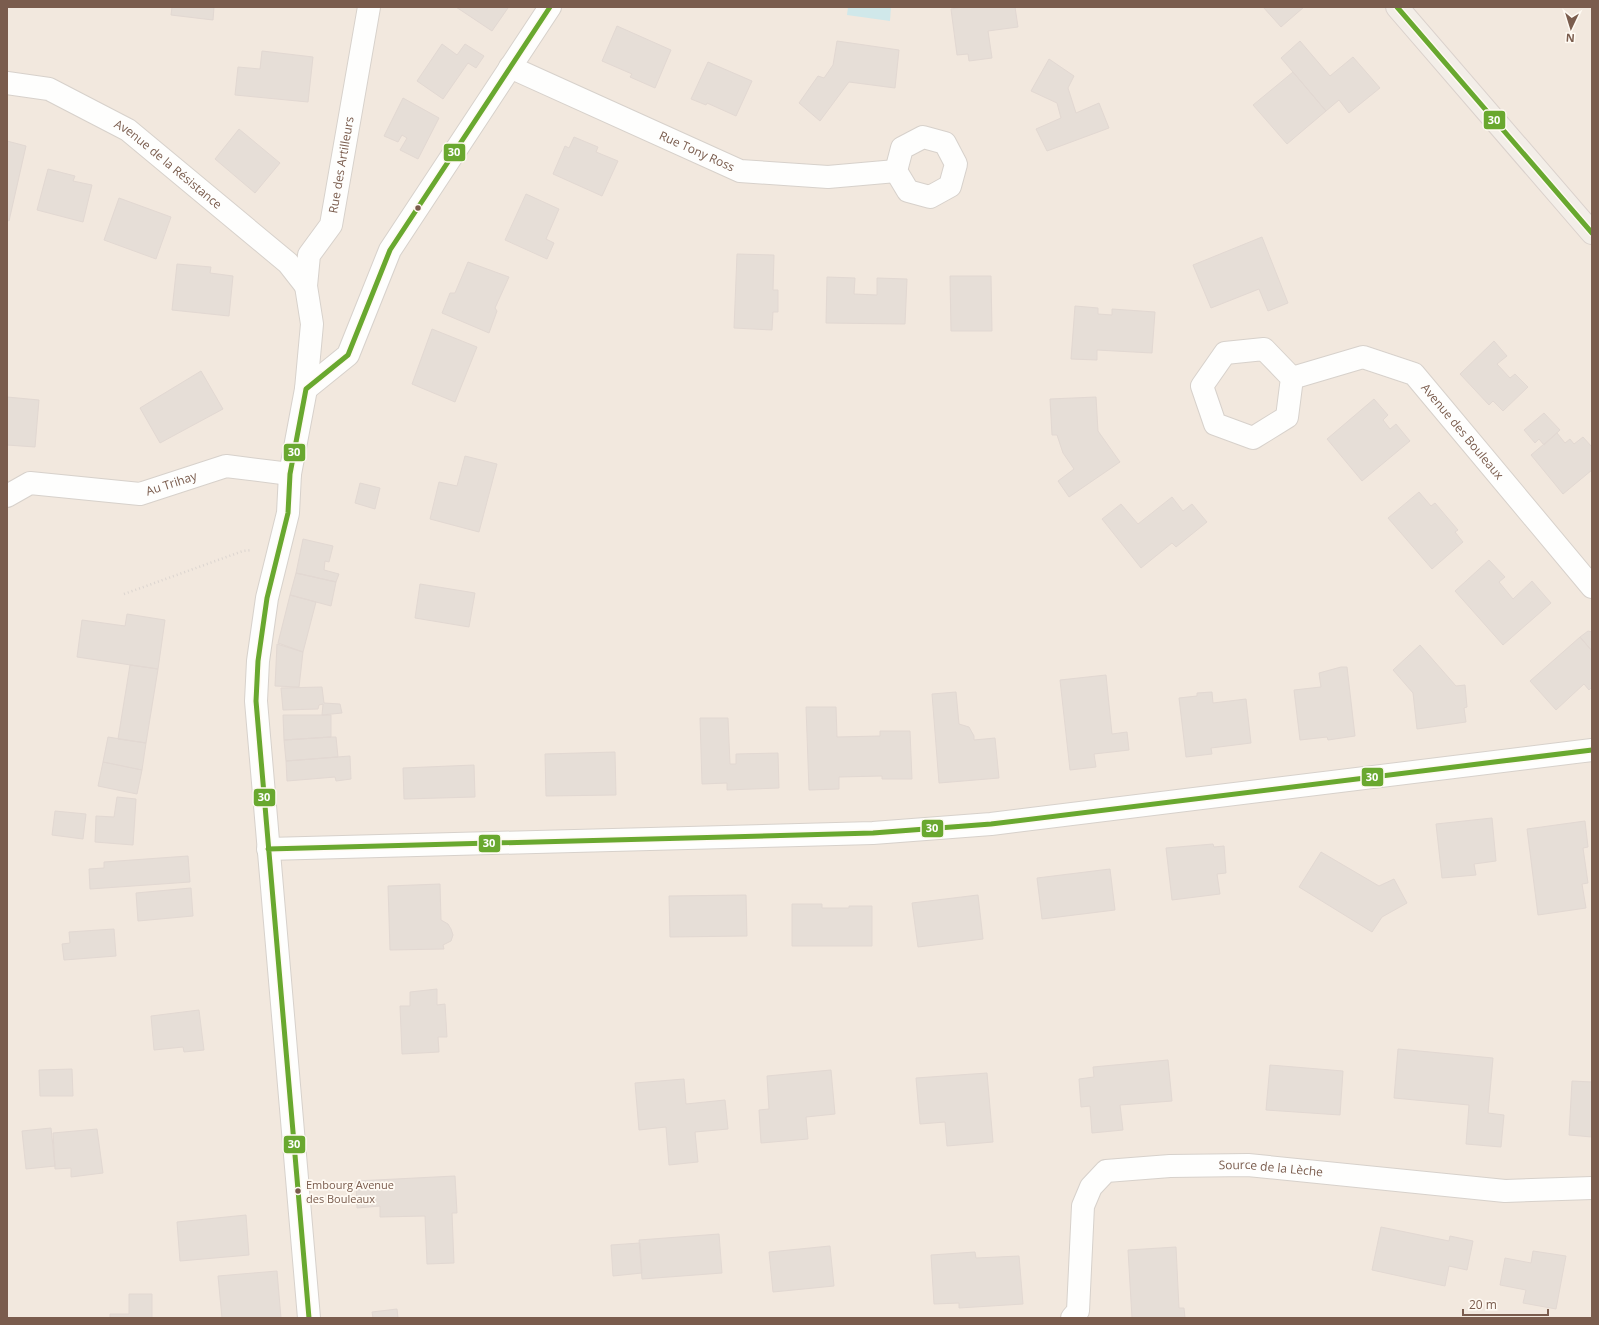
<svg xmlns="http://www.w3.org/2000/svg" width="1599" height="1325" font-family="'Open Sans',sans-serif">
	<rect width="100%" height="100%" fill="#f9f5f0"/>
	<!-- residential -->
	<path fill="#f2e8de" d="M7,7H1592V1318H7Z"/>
	<!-- water -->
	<path fill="#d0e8ea" d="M848,7H891L890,21L847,15Z"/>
	<!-- building -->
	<path fill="#e6ded7" stroke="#e2d8d2" d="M172,7H214L213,20L171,15Z
		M456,7H507L508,8L492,31Z
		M963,7H1015L1018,27L988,31L992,58L969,61L968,54L957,55L951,9Z
		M1263,7H1304L1281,27Z
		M617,26L671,50L655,88L630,77L632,74L602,61Z
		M837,41L899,50L895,88L849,82L820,121L799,103L818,76L824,78L833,65Z
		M1300,41L1330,76L1353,57L1380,88L1349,113L1339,100L1326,111L1281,58Z
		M442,44L457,55L465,44L484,56L476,68L468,63L443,99L417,81Z
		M262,51L313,57L308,102L235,95L238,67L260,69Z
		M1049,59L1074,76L1068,88L1076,113L1099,103L1109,128L1047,151L1036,129L1061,118L1057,103L1031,91Z
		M708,62L752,81L736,116L707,103L706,105L691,99Z
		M1293,72L1326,111L1287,144L1253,105Z
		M403,98L439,118L418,159L400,150L407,138L402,135L398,142L384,136Z
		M239,129L280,163L255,193L215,159Z
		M574,137L598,147L596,152L618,161L602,196L553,174L565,146L569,148Z
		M7,141L26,146L9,221L7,220Z
		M48,169L75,176L73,181L92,185L83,222L37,210Z
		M526,194L559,209L546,239L554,243L547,259L505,240Z
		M119,198L171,217L156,259L104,240Z
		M1262,237L1288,303L1268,311L1259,289L1211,308L1193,265Z
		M737,254L774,255L773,290H778V312H773L772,330L734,328Z
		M468,262L509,277L495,308L497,311L489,333L442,313L450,293H455Z
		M177,264L211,267L210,273L233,276L229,316L172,310Z
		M950,276H991L992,331H951Z
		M827,277L855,278L854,294L877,295V278L907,279L905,324L826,323Z
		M1075,306L1098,308V314L1112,315V309L1155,312L1152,353L1097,350V360L1071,359Z
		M432,329L477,347L455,402L412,384Z
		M1494,341L1507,356L1497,364L1510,378L1515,374L1528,387L1503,411L1493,401L1489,405L1460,374Z
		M201,371L223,409L160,443L140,408Z
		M7,397L39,400L35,447L7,445Z
		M1096,397L1098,431L1120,462L1069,497L1058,481L1074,469L1063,453L1057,435H1052L1050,399Z
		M1374,399L1388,415L1383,420L1390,429L1396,424L1410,441L1362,481L1327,439Z
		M1544,413L1560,430L1544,445L1539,439L1535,443L1524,430Z
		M1557,433L1565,443L1570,439L1574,444L1583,437L1592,447V470L1563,494L1531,455Z
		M465,456L497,464L479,532L430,519L439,482L457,486Z
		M360,483L380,488L375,509L355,503Z
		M1419,492L1431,506L1435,503L1458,530L1455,532L1463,542L1432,569L1388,518Z
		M1172,497L1183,511L1192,504L1207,522L1176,547L1172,543L1141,568L1102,519L1121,504L1138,524Z
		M303,539L333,546L329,562L325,561L324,570L339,574L336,582L296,573Z
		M1489,560L1505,577L1499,582L1513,599L1532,581L1551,603L1503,645L1455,591Z
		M296,573L336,582L331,606L290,595Z
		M420,584L475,593L469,627L415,618Z
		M290,595L316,602L303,652L278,643Z
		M127,614L165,620L158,669L77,657L82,620L125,626Z
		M1588,631L1592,632V651L1580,637Z
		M1580,637L1592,651V687L1589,690L1584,684L1556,710L1530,681Z
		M277,644L303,652L299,687L275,686Z
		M1420,645L1456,686L1465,685L1467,707L1464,708L1466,722L1417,729L1413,693L1393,670Z
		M130,665L158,669L146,743L118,739Z
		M1341,667H1347L1355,736L1328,740L1327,737L1300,740L1294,690L1321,687L1319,673Z
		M1106,675L1112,734L1127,732L1129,750L1094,754L1096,767L1070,770L1060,680Z
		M322,687L324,703L340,704L342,713L322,715L323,704L319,705L318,709L283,710L281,688Z
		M956,692L959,724L969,727L974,736V740L995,738L999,778L939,783L932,694Z
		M1212,692L1213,703L1246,699L1251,743L1211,748L1212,754L1186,757L1179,698L1197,696V693Z
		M806,707H836L837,737L880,736V731H910L912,779H882V776L839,777V789L809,790Z
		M283,715H331V737L284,740Z
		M700,718H728L730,764H736V754L778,753L779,788L727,790V783L702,784Z
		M108,737L146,743L142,770L103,762Z
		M331,737H336L338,757L286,761L284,740Z
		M615,752L616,795L546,796L545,754Z
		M350,756L351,779L336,781L335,777L287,781L286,761Z
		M103,762L142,770L137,794L98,786Z
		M474,765L475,797L404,799L403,768Z
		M117,797L136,799L133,845L95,842L96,816L114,817Z
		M55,811L86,814L83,839L52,835Z
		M1492,818L1496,861L1474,864L1476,875L1442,878L1436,824Z
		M1585,821L1588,847L1583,848L1588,883L1582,884L1586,908L1538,915L1527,829Z
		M1213,844L1214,847L1224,846L1226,873L1217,874L1220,894L1172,900L1166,848Z
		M1321,852L1379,886L1394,879L1407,903L1382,917L1372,932L1299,887Z
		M188,856L190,882L90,889L89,869L104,868V862Z
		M1110,869L1115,910L1042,919L1037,878Z
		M440,884L441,920L448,924L451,929L453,935L451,941L443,945L444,949L390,950L388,886Z
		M191,888L193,916L138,921L136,893Z
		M746,895L747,936L670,937L669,896Z
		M978,895L983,939L918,947L912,903Z
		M792,904H822V908H849V906H872V946H792Z
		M114,929L116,956L64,960L62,944L70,943L69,932Z
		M437,989V1005L445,1004L447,1037H438L439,1052L402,1054L400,1006H410V992Z
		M199,1010L204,1050L184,1052L183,1047L154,1050L151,1016Z
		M1398,1049L1493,1058L1488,1113L1504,1115L1501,1147L1466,1144L1469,1105L1394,1098Z
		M1168,1060L1172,1101L1120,1105L1123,1130L1092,1133L1090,1106L1081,1107L1079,1079L1094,1077L1093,1067Z
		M1270,1065L1343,1071L1340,1115L1266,1110Z
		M72,1069L73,1096H40L39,1070Z
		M831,1070L835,1114L806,1117L808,1139L761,1143L759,1110L769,1109L767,1076Z
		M987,1073L993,1142L947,1146L945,1122L920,1124L916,1078Z
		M684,1079L686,1104L725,1100L728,1129L695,1132L698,1162L669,1165L666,1127L639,1130L635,1083Z
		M1572,1081L1592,1082V1137L1569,1135Z
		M51,1128L55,1166L26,1169L22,1131Z
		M97,1129L103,1173L71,1177V1168L55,1169L53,1133Z
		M455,1176L457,1213H452L454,1263L427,1264L425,1216L380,1217V1206L357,1208L356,1181Z
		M246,1215L249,1255L180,1261L177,1222Z
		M1381,1227L1449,1241L1450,1236L1473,1241L1467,1270L1449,1266L1445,1286L1372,1270Z
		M719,1234L722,1273L642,1279L639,1240Z
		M640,1243L642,1273L613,1276L611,1245Z
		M830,1246L834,1286L773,1292L769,1252Z
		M1176,1247L1179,1308H1184L1185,1318H1132L1128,1250Z
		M1533,1251L1566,1256L1556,1309L1523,1303L1526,1290L1500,1285L1505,1258L1531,1263Z
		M975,1252L976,1258L1019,1256L1023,1304L959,1308V1303L934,1304L931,1255Z
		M277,1271L281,1318H222L218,1276Z
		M129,1294H152V1318H110V1314H129Z
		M397,1309L398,1318H373L372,1312Z"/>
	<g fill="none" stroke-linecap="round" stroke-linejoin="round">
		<defs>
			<g id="minor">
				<path id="s1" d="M510,67L740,171L828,177L896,171"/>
				<path id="s2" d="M7,83L49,89L128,130L288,263L306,286"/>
				<path d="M923,137L945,143L956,164L950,186L930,197L908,191L896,171L902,148Z"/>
				<path d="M1264,349L1292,378L1287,417L1253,438L1215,424L1202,386L1225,353Z"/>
				<path id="s3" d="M1292,378L1363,357L1414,374L1592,587"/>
				<path d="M306,389L348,355L390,250L550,7"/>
				<path id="s4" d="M7,496L30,483L140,494L226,466L290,474"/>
				<path d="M268,849L873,833L991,824L1592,750"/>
				<path id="s5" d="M309,1318L256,701L258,661L267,598L288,513L290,474L306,389L312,324L306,286L309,255L331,225L369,7"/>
				<path id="s6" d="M1072,1318L1078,1311L1083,1206L1091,1187L1106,1171L1170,1166L1248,1165L1505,1191L1592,1188"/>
			</g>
			<path id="major" d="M1397,7L1592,233"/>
		</defs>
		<!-- minor casing -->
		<use href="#minor" stroke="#d7d1cb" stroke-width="24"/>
		<!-- major casing -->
		<use href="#major" stroke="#dad1cc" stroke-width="24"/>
		<!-- path -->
		<path stroke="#dcd5d0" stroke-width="2.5" stroke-dasharray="1 3" stroke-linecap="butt" d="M124,594L243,551L252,550"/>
		<!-- minor -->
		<use href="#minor" stroke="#fefefd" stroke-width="22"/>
		<!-- major -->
		<use href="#major" stroke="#f3eee8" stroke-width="22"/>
		<defs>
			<path id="bus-1" d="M1397,7L1592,233
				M268,849L873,833L991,824L1592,750
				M309,1318L256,701L258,661L267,598L288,513L290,474L306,389L348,355L390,250L550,7"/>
		</defs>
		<!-- bus-1 casing -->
		<use href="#bus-1" stroke="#fffaf3" stroke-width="8"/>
		<!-- bus-1 -->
		<use href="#bus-1" stroke="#69a82f" stroke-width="5"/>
	</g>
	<!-- markers -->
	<g fill="#7a5c4d" stroke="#fffaf3" stroke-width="1.5">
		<circle cx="418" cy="208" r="3.5"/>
		<circle cx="298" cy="1191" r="3.5"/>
	</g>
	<g text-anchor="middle" stroke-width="3.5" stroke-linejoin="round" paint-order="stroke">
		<!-- bus labels -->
		<g font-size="11" fill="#7a5c4d" stroke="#fffaf3" text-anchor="start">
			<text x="306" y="1189">Embourg Avenue<tspan x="306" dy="14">des Bouleaux</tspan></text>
		</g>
		<!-- street labels -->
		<g font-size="12" fill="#7a5c4d" stroke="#fffaf3">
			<text dy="4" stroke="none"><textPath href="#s1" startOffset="205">Rue Tony Ross</textPath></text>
			<text dy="4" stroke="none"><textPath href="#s2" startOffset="184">Avenue de la Résistance</textPath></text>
			<text dy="4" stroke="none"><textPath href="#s5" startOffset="1169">Rue des Artilleurs</textPath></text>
			<text dy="4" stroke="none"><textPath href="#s3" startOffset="203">Avenue des Bouleaux</textPath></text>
			<text dy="4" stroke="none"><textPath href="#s4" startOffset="170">Au Trihay</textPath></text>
			<text dy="4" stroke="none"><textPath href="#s6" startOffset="322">Source de la Lèche</textPath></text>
		</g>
	</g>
	<g stroke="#fffaf3" stroke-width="1.5">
		<rect x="1483" y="110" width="23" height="20" rx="4" fill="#69a82f"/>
		<rect x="443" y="143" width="23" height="19" rx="4" fill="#69a82f"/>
		<rect x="283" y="443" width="23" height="19" rx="4" fill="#69a82f"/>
		<rect x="1361" y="767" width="23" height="20" rx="4" fill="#69a82f"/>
		<rect x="253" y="788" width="23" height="19" rx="4" fill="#69a82f"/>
		<rect x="921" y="819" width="23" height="19" rx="4" fill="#69a82f"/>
		<rect x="478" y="834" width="23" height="19" rx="4" fill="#69a82f"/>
		<rect x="283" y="1135" width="23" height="19" rx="4" fill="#69a82f"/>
	</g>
	<g font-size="11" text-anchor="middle" font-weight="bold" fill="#fff">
		<text x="1494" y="124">30</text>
		<text x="454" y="156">30</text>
		<text x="294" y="456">30</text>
		<text x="1372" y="781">30</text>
		<text x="264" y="801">30</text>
		<text x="932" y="832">30</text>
		<text x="489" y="847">30</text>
		<text x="294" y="1148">30</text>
	</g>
	<!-- border -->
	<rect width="1599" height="1325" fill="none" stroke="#7a5c4d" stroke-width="16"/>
	<!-- north arrow -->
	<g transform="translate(1571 28) rotate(184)" stroke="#fffaf3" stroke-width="3" paint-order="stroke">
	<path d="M0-3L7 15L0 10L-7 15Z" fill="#7a5c4d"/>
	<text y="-6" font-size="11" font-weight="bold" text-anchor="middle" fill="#7a5c4d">N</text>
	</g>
	<!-- scale -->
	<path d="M1463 1309v6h85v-6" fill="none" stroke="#7a5c4d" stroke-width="2"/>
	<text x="1469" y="1309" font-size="12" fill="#7a5c4d" stroke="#fffaf3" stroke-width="3" paint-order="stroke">20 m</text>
</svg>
